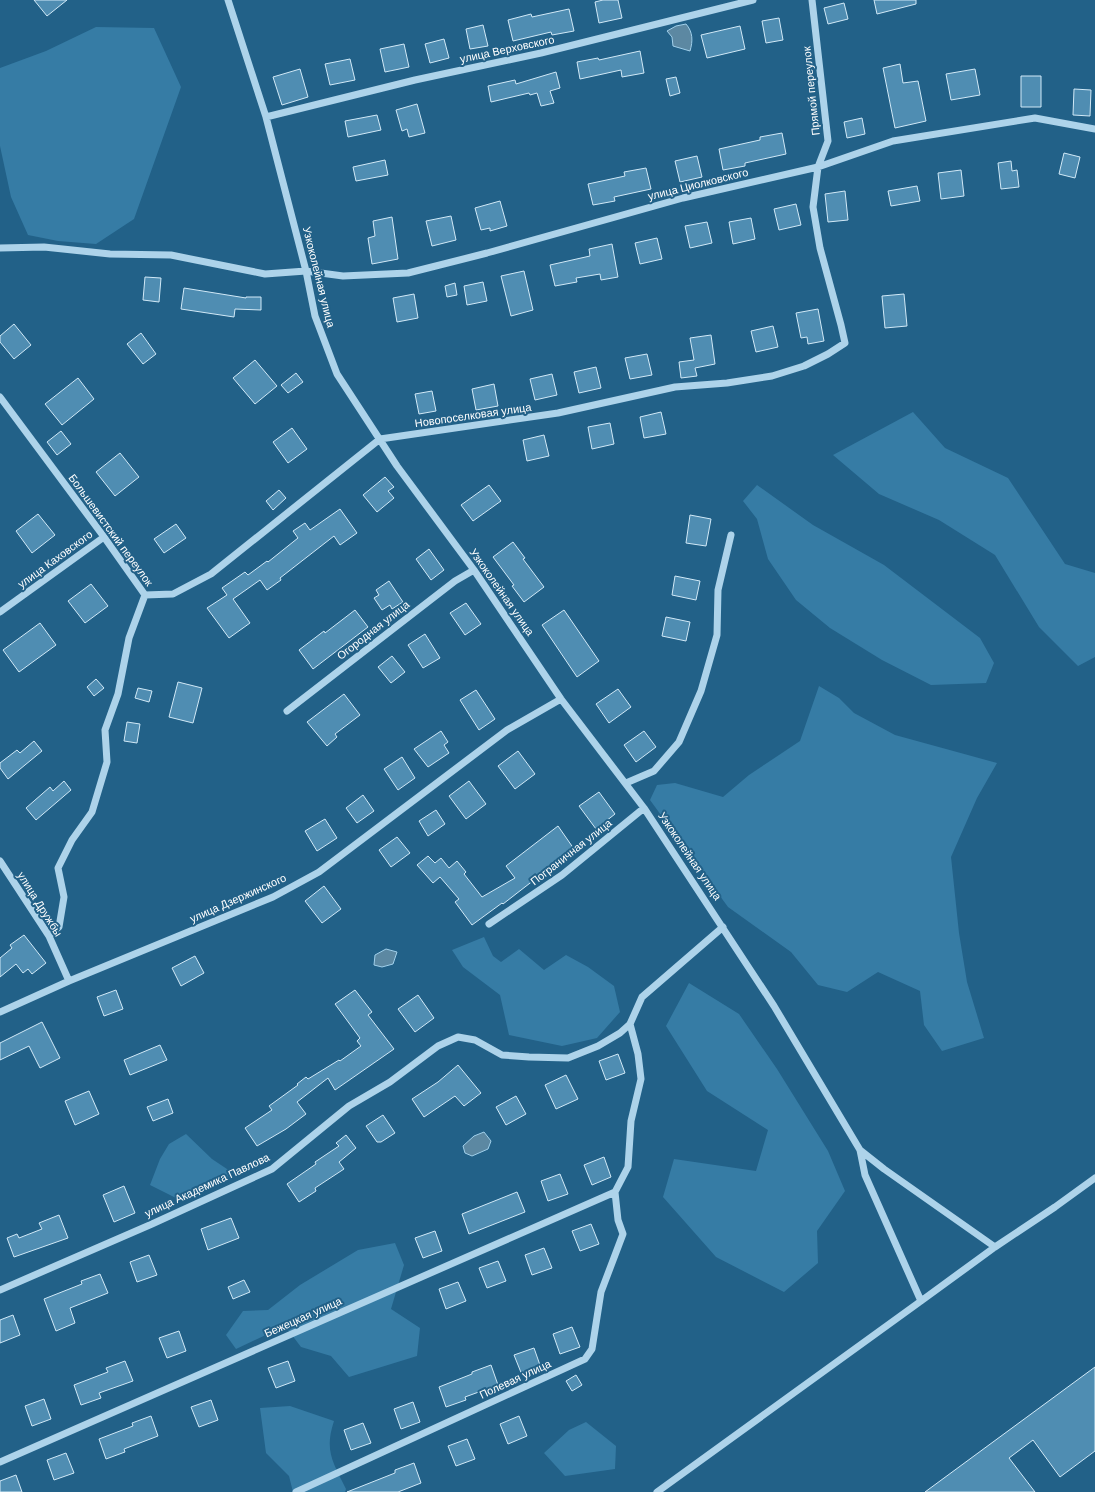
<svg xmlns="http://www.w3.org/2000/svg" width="1095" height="1492" font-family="'DM Sans',sans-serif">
	<rect width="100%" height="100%" fill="#226188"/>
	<!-- green -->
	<path fill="#367ca5" d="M96,27L154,28L181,87L134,219L96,244L58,241L28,235L11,197L0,146V68L46,51Z
		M913,412L945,448L1008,478L1065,564L1095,573V657L1078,666L1039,627L995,555L939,520L879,494L833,455Z
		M757,485L813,525L884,565L980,638L994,663L986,683L931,685L882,660L830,628L796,600L768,559L757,519L743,501Z
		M819,686L839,698L854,713L895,735L997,763L977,798L951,857L959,933L967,982L984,1038L942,1051L924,1025L920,991L878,972L847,992L818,985L791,952L728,907L650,800L657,785L675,783L723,797L749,775L800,741Z
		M484,937L493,956L501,962L519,949L544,970L566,955L588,967L614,986L620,1012L597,1038L562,1046L509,1035L500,995L463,967L452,950Z
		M689,983L739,1014L777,1069L828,1151L845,1191L817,1231L818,1263L784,1292L716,1257L663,1197L674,1159L756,1171L768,1130L707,1091L666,1026Z
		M186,1134L212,1159L230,1171L227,1181L197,1194L178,1199L150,1185L160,1159L169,1144Z
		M395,1243L404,1265L391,1309L420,1328L417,1356L349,1377L331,1356L301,1347L285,1326L236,1349L226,1335L243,1311L268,1310L300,1285L358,1250Z
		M290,1406L334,1421C324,1451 333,1462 346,1489L345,1492H293L289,1476L266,1453L260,1408Z
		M586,1422L616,1446L615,1469L565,1476L544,1453L569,1430Z"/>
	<!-- water -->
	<path fill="#5c88a2" stroke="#a1d0eb" d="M686,24C693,32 693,41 690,51L673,46L672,37L667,31L676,26Z
		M386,949L397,952L393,964L382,967L374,965L375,955Z
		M484,1132L491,1141L488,1149L472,1156L465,1153L463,1146L474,1136Z"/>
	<!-- building -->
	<path fill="#4f8db2" stroke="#d1e9f7" d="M34,0H67L47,16Z
		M603,0H618L622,18L599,23L595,2Z
		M874,0H916V4L877,14Z
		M844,3L848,19L828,24L824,8Z
		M569,9L574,31L552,35L551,32L513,41L508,20L531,14L532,17Z
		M779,18L783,40L766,43L762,21Z
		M483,25L488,46L470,49L466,29Z
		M740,26L745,49L707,58L701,35Z
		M444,39L449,58L430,63L425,44Z
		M404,44L409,67L385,72L380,49Z
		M640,51L644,73L622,77L621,70L580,79L577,62L598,58L599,60Z
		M350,59L355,80L330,85L325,64Z
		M900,64L903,83L918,81L926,121L895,128L883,68Z
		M300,69L308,97L282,105L273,77Z
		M975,69L980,95L951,100L946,74Z
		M556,72L560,88L550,91L554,103L541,106L537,93L530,95L529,93L491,102L488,86L515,80L516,84Z
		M1021,76H1041V107H1021Z
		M676,77L680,93L670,96L666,79Z
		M1074,89L1091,90L1090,116L1073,115Z
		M417,104L425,133L409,137L407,129L402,131L396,110Z
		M377,115L381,130L348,137L345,121Z
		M862,118L865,134L847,138L844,122Z
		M782,133L786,154L745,163V166L723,170L719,149L760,140V137Z
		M1064,153L1080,157L1075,178L1059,174Z
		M697,156L702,177L680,182L675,161Z
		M385,160L388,175L356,181L353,167Z
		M1011,161L1012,171L1017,170L1019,187L1001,189L998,163Z
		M646,168L651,189L614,197L615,201L593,205L588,184L625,176L624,172Z
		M961,170L964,196L941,199L938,173Z
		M917,186L920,201L891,206L888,191Z
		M845,191L848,220L828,222L825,194Z
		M500,201L507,226L490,231V228L481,230L475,208Z
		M796,204L801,225L779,230L774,209Z
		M451,216L456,240L432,246L426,221Z
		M392,217L398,259L372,264L368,238L375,236L373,221Z
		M751,218L755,239L733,244L729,222Z
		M707,222L712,243L690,248L685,226Z
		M657,238L662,259L640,264L635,243Z
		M612,244L618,277L601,280L600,274L576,278L577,282L555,286L550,265L590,256L589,249Z
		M524,271L533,310L511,316L501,276Z
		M145,277L161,278L159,302L143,300Z
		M483,282L487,301L467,305L464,286Z
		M455,283L457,295L447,297L445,286Z
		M184,288L246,298V297H261V310L235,309L234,317L181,309Z
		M414,294L418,318L397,322L393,298Z
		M904,294L907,326L885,328L882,296Z
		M818,309L824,341L808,344L807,337L801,338L796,313Z
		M14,324L31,345L14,359L0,342V336Z
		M773,326L778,347L756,352L751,331Z
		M141,333L156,354L143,364L127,344Z
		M711,335L715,364L695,368L697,376L681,378L679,362L694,360L690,338Z
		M647,354L652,375L630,379L625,358Z
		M255,360L277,386L255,404L233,378Z
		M596,367L601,388L579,393L574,372Z
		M296,373L303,382L288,393L281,385Z
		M552,374L557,395L535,400L530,379Z
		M78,378L94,399L62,425L45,404Z
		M494,384L498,406L476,410L472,389Z
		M432,391L436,411L419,414L415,394Z
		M661,412L666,434L644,438L640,417Z
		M610,423L614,444L592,449L588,427Z
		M292,428L307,449L288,463L273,442Z
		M61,431L71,444L57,455L47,442Z
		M544,435L549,456L527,461L523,440Z
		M120,453L139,477L115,496L96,472Z
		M385,477L394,487L388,491L394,498L377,512L363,495Z
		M489,485L501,501L473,521L461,505Z
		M279,490L286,498L273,510L266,501Z
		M340,509L357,533L340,545L334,536L280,578L281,580L267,590L260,580L233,599L250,623L229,638L207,608L227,595L222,588L245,572L248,575L267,561L268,562L298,538L293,531L305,523L310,530Z
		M38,514L55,535L32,553L16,531Z
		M690,515L711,519L706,546L686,543Z
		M176,524L186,538L164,553L154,539Z
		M513,542L525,558L523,559L544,587L524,602L512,586L514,585L493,557Z
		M429,549L444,570L431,580L416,559Z
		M675,576L700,581L696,600L672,595Z
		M389,581L403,602L392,609L390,605L382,610L374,598L379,595L376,590Z
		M91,584L108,606L85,623L68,601Z
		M466,603L481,624L465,635L450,613Z
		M355,610L368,627L313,669L299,650L324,631L325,633Z
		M564,610L599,661L577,677L542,625Z
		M666,617L690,622L686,641L662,636Z
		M40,623L56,645L19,672L3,650Z
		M425,634L440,658L423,668L408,645Z
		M392,656L405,672L391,683L378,667Z
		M96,679L104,688L94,696L87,687Z
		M178,682L202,688L193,723L169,717Z
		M138,688L152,691L149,702L135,698Z
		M618,689L631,707L609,723L596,704Z
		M476,690L495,719L479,730L460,700Z
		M344,694L360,715L335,734L337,737L327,746L307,722Z
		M127,722L140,724L137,743L124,741Z
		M441,731L448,742L444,745L449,753L428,767L414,749Z
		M644,731L656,747L636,762L624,745Z
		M34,741L42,751L8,779L0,768V763L17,750L20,753Z
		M518,751L535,774L515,789L498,766Z
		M402,757L415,778L398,790L384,769Z
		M64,781L71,790L36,820L26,808L50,787L53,791Z
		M469,781L486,804L466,819L449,796Z
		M599,792L615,814L596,829L579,806Z
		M363,795L374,811L357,823L346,808Z
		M436,810L445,824L428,836L419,821Z
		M325,819L337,838L317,851L305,831Z
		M558,826L574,849L503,904L502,903L472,925L455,902L459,899L440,877L433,883L417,865L428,856L435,863L441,858L449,868L457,861L466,872L464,874L482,897L515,878L506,866Z
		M397,837L410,853L391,867L379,850Z
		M324,886L341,909L322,923L305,901Z
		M24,935L46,963L32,974L28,969L23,973L16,964L0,977V958L12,948L10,945Z
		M195,956L204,973L181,986L172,968Z
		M116,990L123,1009L104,1016L97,997Z
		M355,990L372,1012L368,1015L394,1049L335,1090L328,1078L297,1102L306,1114L286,1129L257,1146L245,1128L272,1110L269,1106L298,1085L297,1084L306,1077L308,1079L339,1060L340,1061L361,1046L357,1041L360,1038L335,1004Z
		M418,995L434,1018L415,1032L398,1009Z
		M42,1022L60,1058L40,1068L29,1046L0,1060V1043Z
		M160,1045L167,1060L130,1075L124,1060Z
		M618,1054L625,1073L606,1080L599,1061Z
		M458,1065L481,1093L464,1106L455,1096L424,1117L412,1099L438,1082Z
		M566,1075L578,1099L556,1109L545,1085Z
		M89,1091L99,1114L75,1125L65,1101Z
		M516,1096L526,1114L506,1125L496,1107Z
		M168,1099L173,1113L153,1121L147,1107Z
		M383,1115L395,1133L381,1142H377L366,1126Z
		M346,1135L356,1148L339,1162L344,1169L315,1188L316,1191L299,1202L287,1184L316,1164L315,1162L339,1146L336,1143Z
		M604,1157L611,1177L592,1185L584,1165Z
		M560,1174L568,1194L548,1201L541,1181Z
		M124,1186L135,1213L114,1222L103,1195Z
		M517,1192L525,1212L469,1234L462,1214Z
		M59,1215L68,1238L14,1257L7,1238L17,1234L19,1238L42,1229L39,1223Z
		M231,1218L239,1238L208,1250L201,1229Z
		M591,1224L599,1244L580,1251L572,1231Z
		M435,1231L442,1251L423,1258L415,1238Z
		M544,1248L552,1268L532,1275L525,1255Z
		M149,1255L157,1275L137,1282L130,1262Z
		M498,1261L506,1281L487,1288L479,1268Z
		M100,1274L108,1293L70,1308L75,1323L56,1331L44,1299L82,1284L81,1281Z
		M244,1280L250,1292L233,1299L228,1287Z
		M458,1282L466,1301L446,1309L439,1289Z
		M13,1315L20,1335L0,1343V1320Z
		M572,1327L580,1347L560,1354L553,1334Z
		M179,1331L186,1351L167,1358L159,1338Z
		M534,1348L541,1368L522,1375L514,1355Z
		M125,1361L133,1381L99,1393L101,1398L81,1405L74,1385L108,1372L106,1368Z
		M288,1361L295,1381L276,1388L268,1368Z
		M491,1365L498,1385L465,1397L466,1400L446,1407L439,1387L472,1374V1372Z
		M1095,1367V1451L1060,1477L1033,1440L1009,1458L1035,1492H925Z
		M576,1375L582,1385L572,1391L566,1381Z
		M44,1399L51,1419L32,1426L25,1406Z
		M211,1400L218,1420L199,1427L191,1407Z
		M413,1402L420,1422L401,1429L394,1409Z
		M151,1416L158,1436L124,1449L125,1452L106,1459L99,1439L133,1426L132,1423Z
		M519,1416L527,1436L508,1444L500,1424Z
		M363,1423L371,1443L351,1450L344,1430Z
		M467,1439L475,1459L456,1466L448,1446Z
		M66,1453L74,1473L54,1480L47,1460Z
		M414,1463L421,1483L398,1492H347L395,1473V1470Z
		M16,1475L22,1492H0V1481Z"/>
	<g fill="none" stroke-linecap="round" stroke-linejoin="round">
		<!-- minor -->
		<path stroke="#add3ea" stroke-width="7" d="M228,0L266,117L306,271L315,316L337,374L397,466L474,570L561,699L644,808L774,1006L860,1150L865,1175L921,1301
			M266,117L415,80L541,53L753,0
			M0,248L44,247L110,254L171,255L265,274L306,271L343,276L408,273L487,253L683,198L818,167L893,141L1035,118L1095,129
			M0,397L104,537L145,595L129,638L118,694L105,730L107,762L92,812L72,840L58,868L64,897L59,927L49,936
			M145,595L173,594L211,574L380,439L558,413L675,387L727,383L772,376L804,366L828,354L845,343L841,325L820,248L813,207L818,167L828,141L812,0
			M0,612L104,537
			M287,711L455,581L474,570
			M626,783L654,771L679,742L701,691L717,635L718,590L731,535
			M0,861L49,936L69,981
			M489,924L562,875L644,808
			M0,1012L69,981L273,897L319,872L507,730L561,699
			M860,1150L884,1169L995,1247
			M615,1192L628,1167L631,1121L641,1079L638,1054L630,1024
			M0,1290L152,1224L272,1169L349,1106L390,1082L438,1046L458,1037L475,1040L502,1055L529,1057L568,1058L598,1046L620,1033L630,1024L642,997L723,927
			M0,1462L615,1192
			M296,1492L585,1359L592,1349L601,1292L623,1234L618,1220L615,1192
			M657,1492L921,1301L995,1247L1055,1207L1095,1178"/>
	</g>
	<g text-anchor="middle" stroke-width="4" stroke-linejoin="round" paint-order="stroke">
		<!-- street labels -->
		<g font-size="11" fill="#fff" stroke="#226188">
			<text transform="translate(507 49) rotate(-12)" y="4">улица Верховского</text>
			<text transform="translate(811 91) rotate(-96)" y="4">Прямой переулок</text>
			<text transform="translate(698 184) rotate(-14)" y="4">улица Циолковского</text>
			<text transform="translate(319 277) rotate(76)" y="4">Узкоколейная улица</text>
			<text transform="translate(473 415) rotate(-8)" y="4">Новопоселковая улица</text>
			<text transform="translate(111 530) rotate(54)" y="4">Большевистский переулок</text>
			<text transform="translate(55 559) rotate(-36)" y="4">улица Каховского</text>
			<text transform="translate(502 592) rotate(55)" y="4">Узкоколейная улица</text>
			<text transform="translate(373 630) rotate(-38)" y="4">Огородная улица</text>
			<text transform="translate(571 852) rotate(-38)" y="4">Пограничная улица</text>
			<text transform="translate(690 856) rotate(56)" y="4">Узкоколейная улица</text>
			<text transform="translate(238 898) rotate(-24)" y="4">улица Дзержинского</text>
			<text transform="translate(40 904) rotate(58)" y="4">улица Дружбы</text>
			<text transform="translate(207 1185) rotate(-25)" y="4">улица Академика Павлова</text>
			<text transform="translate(303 1317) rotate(-24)" y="4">Бежецкая улица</text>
			<text transform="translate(515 1379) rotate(-25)" y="4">Полевая улица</text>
		</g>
	</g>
</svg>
